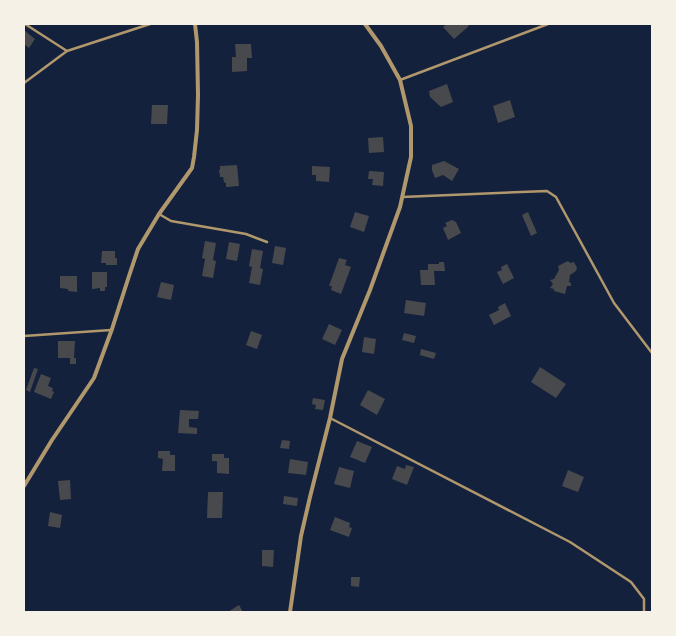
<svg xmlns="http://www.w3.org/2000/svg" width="676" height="636" font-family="Helvetica,sans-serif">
	<rect width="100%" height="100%" fill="#14213d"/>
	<!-- building -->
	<path fill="#48494c" d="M447,24H467L469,26L454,39L443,27Z
		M24,30L35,39L29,48L24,44Z
		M235,44H251L252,58H247V71L232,72V57H236Z
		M447,84L453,102L441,107L430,97L429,91Z
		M510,100L515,117L498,123L493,106Z
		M152,105H168L167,124H151Z
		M383,137L384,152L369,153L368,138Z
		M444,161L459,169L452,181L443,175L435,178L432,170V165Z
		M237,165L239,186L226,187V183L224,182L223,177H220L219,170H220V166Z
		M312,166L330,167L329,182L316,181V175H312Z
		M369,171L384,172L383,186L372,185L373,179H368Z
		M355,212L369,216L364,232L350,227Z
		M528,212L537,233L531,236L522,215Z
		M452,220L456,222L461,233L448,240L443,228L447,226L445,223Z
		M205,241L216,243L213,260L216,261L213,278L202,276L205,259L202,258Z
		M229,242L240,244L237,261L226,259Z
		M275,246L286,248L283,265L272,263Z
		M252,249L263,251L260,268L263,269L260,285L249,283L252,267L249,266Z
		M102,251H115V258H117V265H106V263H101Z
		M339,258L347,260L345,265L351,267L341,294L331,290L332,286H329Z
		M568,261L570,263L574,262L577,268L576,271L570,275L569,282L571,283V286H567L565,294L554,291V289L550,288L553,284L550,280L554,279L559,270L558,266Z
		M439,262H444L445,271H434L435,285H421L420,270H428V264H439Z
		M507,264L514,278L503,284L497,272L502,270L501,267Z
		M92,272H107V287H105V291H100V288L92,289Z
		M60,276H77V292L68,291V289L60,288Z
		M161,282L174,285L171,300L157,297Z
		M406,300L426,303L424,316L404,313Z
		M505,303L511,316L494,325L489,315L499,310L498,307Z
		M329,324L342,330L335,345L322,339Z
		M251,331L262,335L257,349L246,345Z
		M404,333L416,336L414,343L402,340Z
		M364,337L376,339L374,354L362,352Z
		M58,341H75L74,358H76V364H70V358H58Z
		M421,349L436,353L434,359L420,355Z
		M540,367L566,384L556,398L531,382Z
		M34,368L38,369L30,392L26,390Z
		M41,374L51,378L48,386L53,388L52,391L54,392L51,399L34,392Z
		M368,390L385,399L377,415L360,405Z
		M313,398L325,400L323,410L315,409L316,405L312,404Z
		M180,410L199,411L198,419H189V427L197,428V434L178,433Z
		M282,440L290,441L289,449L280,448Z
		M357,441L372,447L365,463L350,457Z
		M158,451H170V455H175V471H162L163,459L158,458Z
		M212,454H224V458H229V474L217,473V461H212Z
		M290,459L308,462L306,475L288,473Z
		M406,465L414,467L407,485L392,479L397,466L405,469Z
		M339,467L354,471L350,488L334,484Z
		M568,470L584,477L578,492L562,486Z
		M70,480L71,499L60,500L58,481Z
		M208,492H223L222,518H207Z
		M284,496L298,498L297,506L283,504Z
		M50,512L62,515L60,528L48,526Z
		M335,517L350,523L349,527L352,528L349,537L330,530Z
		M262,550H274L273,567L262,566Z
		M351,577H360L359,587L351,586Z
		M239,605L243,612H228Z"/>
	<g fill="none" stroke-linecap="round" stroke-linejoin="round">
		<!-- service -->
		<path stroke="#b1986c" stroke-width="2.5" d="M25,24L67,51L150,24
			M400,80L548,24
			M24,83L67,51
			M402,197L547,191L556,197L614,303L652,353
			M159,214L171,221L246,234L267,242
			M24,336L111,330
			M330,418L570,542L631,582L644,599V612"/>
		<!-- minor -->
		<path stroke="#b1986c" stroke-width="4" d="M24,486L52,440L94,378L112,329L129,276L138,249L159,214L192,168L194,157L197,130L198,95L197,42L195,24
			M290,612L301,536L310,497L330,418L342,359L370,290L400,207L411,157V126L400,80L381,46L365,24"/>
	</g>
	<!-- border -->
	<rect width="676" height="636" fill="none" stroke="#f6f1e7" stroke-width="50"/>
</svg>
